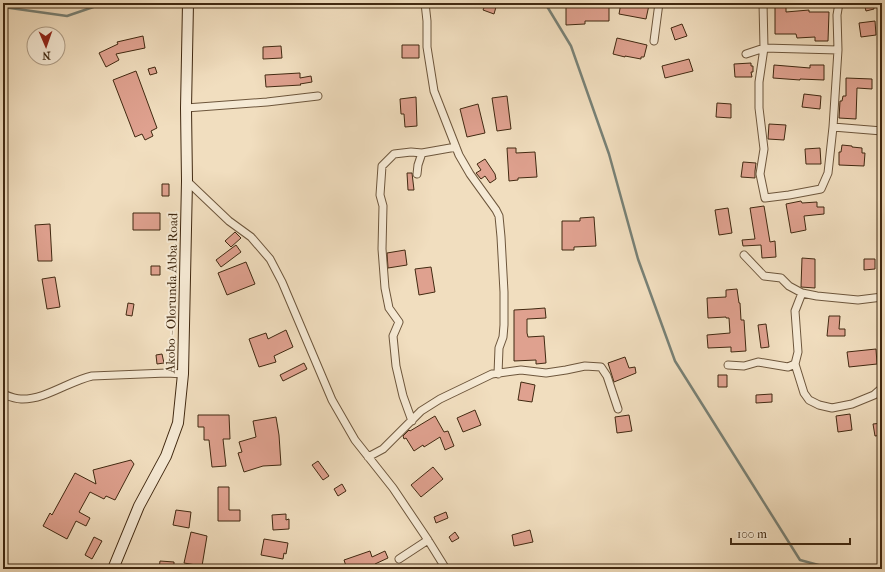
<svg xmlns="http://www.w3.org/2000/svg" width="885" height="572" font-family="'IM FELL French Canon',serif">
	<rect width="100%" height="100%" fill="#f1debf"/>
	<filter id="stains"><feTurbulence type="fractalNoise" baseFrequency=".005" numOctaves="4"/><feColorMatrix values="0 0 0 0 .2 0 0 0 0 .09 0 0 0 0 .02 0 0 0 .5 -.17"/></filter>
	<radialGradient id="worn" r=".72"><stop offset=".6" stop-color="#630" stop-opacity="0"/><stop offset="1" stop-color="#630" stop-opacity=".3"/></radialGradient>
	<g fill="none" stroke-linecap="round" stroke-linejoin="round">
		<!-- stream -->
		<path stroke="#788176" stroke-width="2.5" d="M545,3L571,46L609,154L638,259L675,361L800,560L833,569
			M3,7L67,16L105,3"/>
	</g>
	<!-- building -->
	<path fill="#dfa18f" stroke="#412911" d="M486,3L496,7L494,14L483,10Z
		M566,3H609V21H585V24L566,25Z
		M621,3H639L649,5L646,19L619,14Z
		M775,3H786V12L809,10V12H829L828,41H815V37L797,38L796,34H775Z
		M864,3H873L874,9L866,11Z
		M875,21L876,35L861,37L859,23Z
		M682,24L687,36L675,40L671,28Z
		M143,36L145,48L116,54L119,60L106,67L99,53L118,44L117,42Z
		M617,38L647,45L644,57H641V59L625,56V57L613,54Z
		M402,45H419V58H402Z
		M281,46L282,58L263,59V47Z
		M689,59L693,71L665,78L662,66Z
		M751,63V66H753V72H751L752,77H735L734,64Z
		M774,65L810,68V65H824V80L800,79V80L773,78Z
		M155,67L157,73L150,75L148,69Z
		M136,71L157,128L151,131L153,136L145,140L142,134L135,137L113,80Z
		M300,73V78L311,76L312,82L300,84L301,85L266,87L265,75Z
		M846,78L872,79V89L857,88L856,119L839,118L840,101H842L843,96H846Z
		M804,94L821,96L820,109L802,107Z
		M507,96L511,129L497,131L492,98Z
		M416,97L417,126L405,127L404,114H401L400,99Z
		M717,103L731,104V118L716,117Z
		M478,104L485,133L467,137L460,109Z
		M769,124L786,125L784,140L768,139Z
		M842,145L852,146V147L862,148V153H865L864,166L839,165V152H841Z
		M507,148H516V153L535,152L537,177L518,178V180L509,181Z
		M820,148L821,164H806L805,149Z
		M485,159L495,174L496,179L490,183L485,176L481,179L476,173L481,170L477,164Z
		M743,162L756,163L755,171V178L741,177Z
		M407,173H412L414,190H408Z
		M162,184H169V196H162Z
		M801,201L802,203L817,202V207H824V214L804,216L806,230L791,233L786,204Z
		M764,206L770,242L775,241L776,257L762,258L761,245L743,246L742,240L755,239L750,208Z
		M728,208L732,233L719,235L715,210Z
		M133,213H160V230H133Z
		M594,217L596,246L574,247V250H562V221H580V218Z
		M50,224L52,261H38L35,225Z
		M235,232L241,238L231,247L225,241Z
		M236,245L241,252L221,267L216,260Z
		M405,250L407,265L388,268L387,253Z
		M802,258L815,259V288L801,287Z
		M864,259H875V269L864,270Z
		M246,262L255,284L227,295L218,273Z
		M151,266H160V275H151Z
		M431,267L435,292L419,295L415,269Z
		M55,277L60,307L47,309L42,279Z
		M737,289L739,303H740L741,320H744L746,351L731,352V347L708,348L707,335L730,333L729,318H726V317L708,318L707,298L726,297V290Z
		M128,303L134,304L132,316L126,315Z
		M545,308L546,318L527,319V333L528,337L544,336L546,363L536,364V360L514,361V310L532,309Z
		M829,316H840L839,329H845V336H827Z
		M766,324L769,347L761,348L758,325Z
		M286,330L293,347L274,356L276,362L259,367L249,339L266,333L268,339Z
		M876,349L877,364L849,367L847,352Z
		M162,354L164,363L157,364L156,355Z
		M625,357L629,368L635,367L636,373L614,382L608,363Z
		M304,363L307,369L283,381L280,375Z
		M718,375H727V387H718Z
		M521,382L535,385L532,402L518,400Z
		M772,394V402L756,403V395Z
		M475,410L481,425L463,432L457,418Z
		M850,414L852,430L838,432L836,416Z
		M198,415H229L230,439H223L226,466L212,467L209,440H204V427H198Z
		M629,415L632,431L617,433L615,417Z
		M435,416L444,432L448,431L454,446L445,450L440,437L424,447L423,445L414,451L406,438L404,439L403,436L409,430L410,431Z
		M276,417L279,435L281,465L263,466L244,472L238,453L242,452L239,442L256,437L253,421Z
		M882,423V435L875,436L873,424Z
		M131,460L134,464L115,500L106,496L104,499L90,492L79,512L90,518L86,526L76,521L67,539L43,526L50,513L52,515L75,473L96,484L93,470Z
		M318,461L329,476L323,480L312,465Z
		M433,467L443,479L421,497L411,485Z
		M342,484L346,491L338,496L334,489Z
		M218,487H229V510H240V521H218Z
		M176,510L191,512L189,528L173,525Z
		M446,512L448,518L436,523L434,517Z
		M286,514V520L289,519V529L273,530L272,515Z
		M530,530L533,542L514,546L512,535Z
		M191,532L207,536L202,566L184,563Z
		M455,532L459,538L452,542L449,537Z
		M94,537L102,541L92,559L85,555Z
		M264,539L288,543L286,554L284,553L283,559L261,555Z
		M370,551L372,557L385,551L388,558L375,564L376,565L365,569H347L344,560Z
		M160,561L174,562V569H159Z"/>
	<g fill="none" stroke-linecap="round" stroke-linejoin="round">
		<defs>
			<path id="minor" d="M425,3L427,21V47L434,91L459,155L470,174L496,210L499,216L501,237L504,292V325L503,337L499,348L498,374
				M763,3L764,48L759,82V108L764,149L760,174L765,198L789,195L821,189L828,173L833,127
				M839,3L837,15L838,50L833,127L882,131
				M654,41L659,3
				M746,54L764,48L838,50
				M186,108L267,102L318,96
				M417,174L418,165L422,153L456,147
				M187,181L229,221L251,237L270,259L282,282L332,400L355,440L393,488L428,540L446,569
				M744,255L764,276L781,278L789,286L802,293L817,296L858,300L882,297
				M802,293L795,311L798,352L795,364L804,393L809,400L819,405L832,408L852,404L874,395L882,388
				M728,365L744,366L758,362L788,367L795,364
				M3,394C8,396 15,399 21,399C45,400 69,381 92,376L167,373L183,374
				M412,421L403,396L396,366L393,336L399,322L389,308L385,288L382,249L383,206L380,195L382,166L394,154L411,152L422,153
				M368,457L383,449L421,411L440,399L492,374L521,370L546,373L566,370L585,366L601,367L607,376L618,409
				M399,559L428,540"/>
			<path id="secondary" d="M113,569L139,506L166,456L178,423L183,374L187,181L186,108L188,3"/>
		</defs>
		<!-- minor casing -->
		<use href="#minor" stroke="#6d563c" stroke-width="9"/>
		<!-- secondary casing -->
		<use href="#secondary" stroke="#412911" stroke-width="12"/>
		<!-- minor -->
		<use href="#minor" stroke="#f6ead5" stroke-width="7"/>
		<!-- secondary -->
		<use href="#secondary" stroke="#f6ead5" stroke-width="10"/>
	</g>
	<g text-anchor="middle" stroke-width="4" stroke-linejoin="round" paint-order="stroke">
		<!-- street labels -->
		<g font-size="13" fill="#412911" stroke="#f6ead5">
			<text transform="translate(171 293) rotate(-89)" y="5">Akobo - Olorunda Abba Road</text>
		</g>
	</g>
	<!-- margin -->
	<rect width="885" height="572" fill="none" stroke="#f1debf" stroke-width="16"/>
	<rect x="4" y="4" width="877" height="564" fill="none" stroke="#412911" stroke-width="2"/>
	<rect x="8" y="8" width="869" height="556" fill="none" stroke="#412911"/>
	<!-- north arrow -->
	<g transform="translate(46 46) rotate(178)"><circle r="19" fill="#f6ead5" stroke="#ae9d87"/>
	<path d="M0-3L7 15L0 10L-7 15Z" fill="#8f2418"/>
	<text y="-6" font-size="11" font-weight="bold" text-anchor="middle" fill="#412911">N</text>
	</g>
	<!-- scale -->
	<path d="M731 538v6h119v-6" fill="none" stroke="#412911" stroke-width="2"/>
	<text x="737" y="538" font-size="12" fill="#412911" stroke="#f6ead5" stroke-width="3" paint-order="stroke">100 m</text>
	<rect width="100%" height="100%" filter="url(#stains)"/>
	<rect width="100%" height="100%" fill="url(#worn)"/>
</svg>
